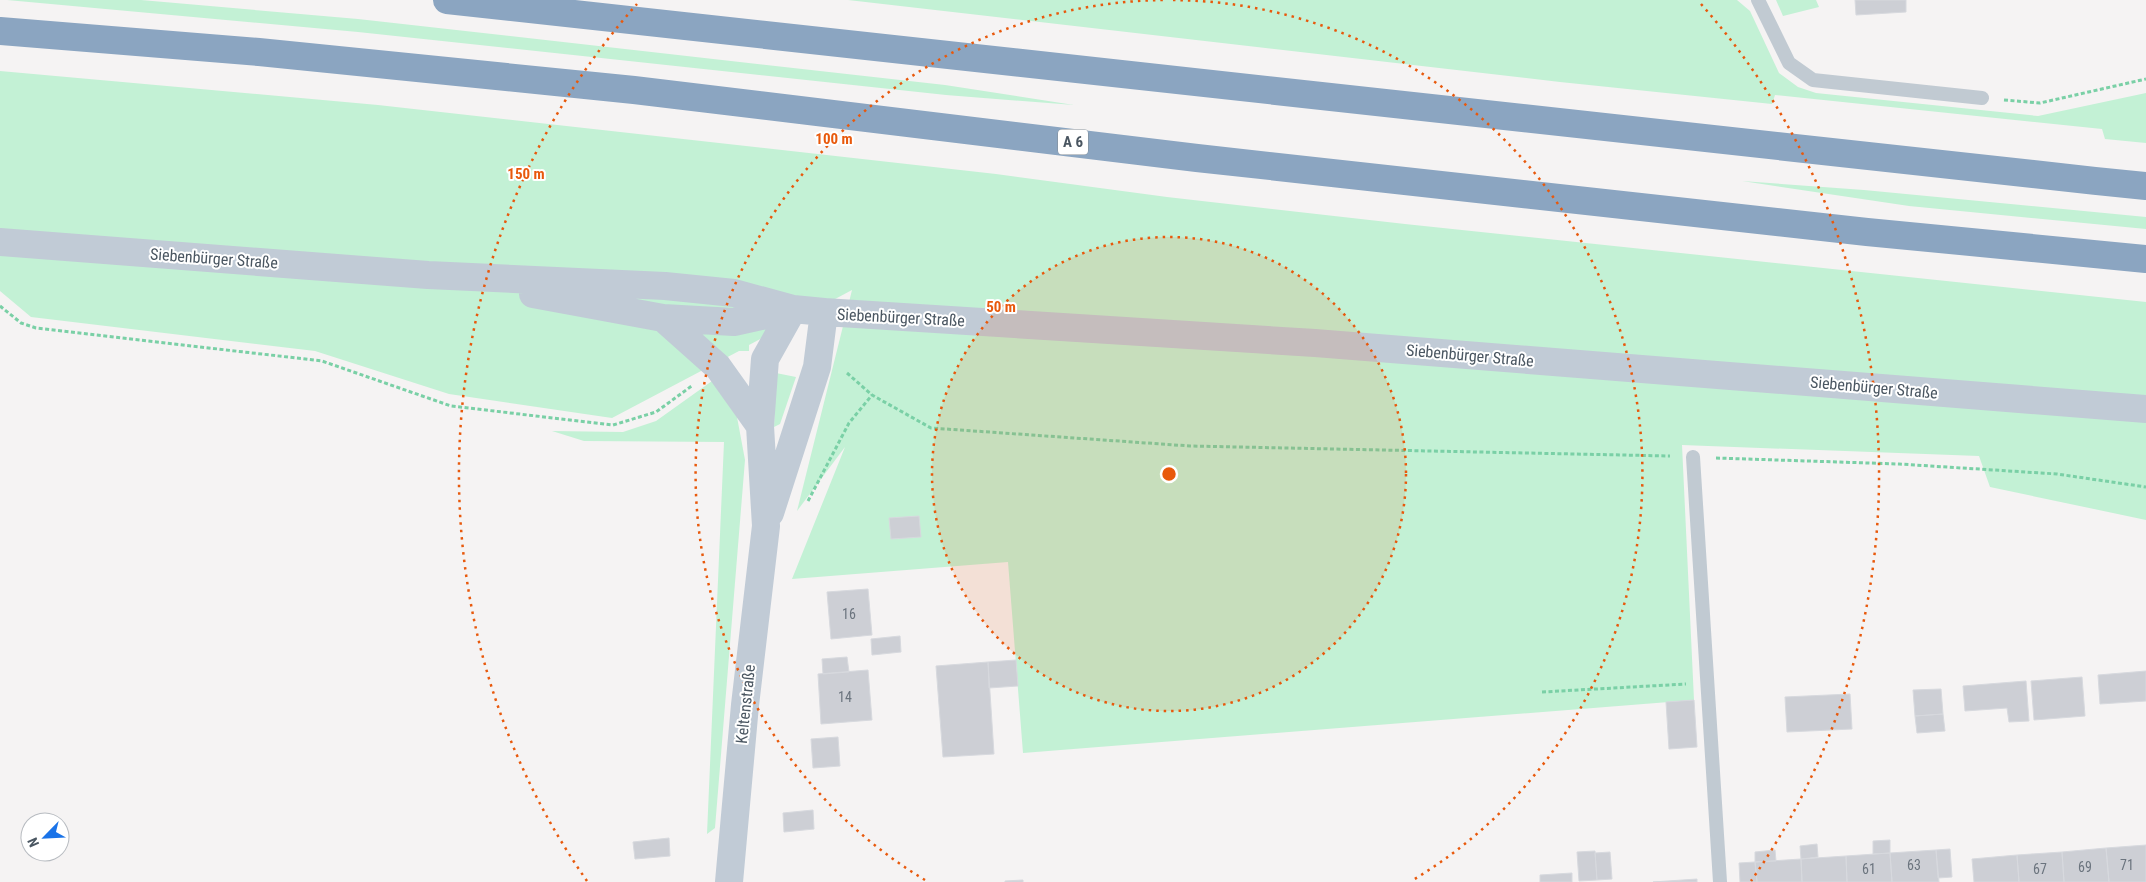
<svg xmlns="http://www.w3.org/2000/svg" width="2146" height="882" font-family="'Roboto Condensed',sans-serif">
	<rect width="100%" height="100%" fill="#f5f3f3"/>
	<!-- green -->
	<path fill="#c3f1d5" d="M7,0H141L358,19L945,85L1074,105L946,95L358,32Z
		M848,0H1737L1750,11L1779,73L1798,87L1816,93L2038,116L2146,93V143L2105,139L2102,129L1775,95L1772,104L1560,82Z
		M1776,0H1816L1819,7L1783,16Z
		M0,71L378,105L996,174L1167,197L1405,224L2146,302V520L1990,487L1979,456L1682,445L1694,700L1023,753L1008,562L792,579L845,447L797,511L852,290L749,345V351H739L612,418L449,394L315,351L31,317L0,291Z
		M1742,181L1864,190L2146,217V229L1909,206Z
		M776,373L796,377L780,424L774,427Z
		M712,381L737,417L745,460L715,828L707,834L724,442L584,441L552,431L623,432L656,421Z"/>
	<!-- building -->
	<path fill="#cdcfd5" stroke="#d7d9de" d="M1855,0H1906V12L1856,15Z
		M919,516L921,537L891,539L889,518Z
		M868,589L872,635L831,639L827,592Z
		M900,636L901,652L872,655L871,639Z
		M847,657L849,672L823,674L822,659Z
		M1016,660L1018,686L989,688L988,662Z
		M988,662L994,754L943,757L936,666Z
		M868,670L872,720L821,724L818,674Z
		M2146,671V701L2100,704L2098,675Z
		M2082,677L2085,716L2034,720L2031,681Z
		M2026,681L2029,721L2009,722L2007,708L1965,711L1963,686Z
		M1941,689L1943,714L1915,716L1913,690Z
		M1850,694L1852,729L1787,732L1785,697Z
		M1694,700L1697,747L1669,749L1666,702Z
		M1943,714L1945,731L1917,733L1915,716Z
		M838,737L840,766L813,768L811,739Z
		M813,810L814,829L784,832L783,813Z
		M669,838L670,856L635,859L633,842Z
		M1890,840V853L1873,854V841Z
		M1817,844L1818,857L1801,859L1800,846Z
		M2146,845V882H2109L2106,848Z
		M2106,848L2109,882H2064L2062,852Z
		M1950,849L1952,877L1938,878L1936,850Z
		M1775,850L1776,861L1755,862V852Z
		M1936,850L1939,882H1892L1890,853Z
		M1595,851L1597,880L1579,881L1577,852Z
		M1610,852L1612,879L1597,880L1595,853Z
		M2062,852L2064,882H2019L2017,855Z
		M1890,853L1892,882H1847L1846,856Z
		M2017,855L2019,882H1974L1972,859Z
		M1846,856L1847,882H1802L1801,859Z
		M1801,859L1802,882H1757L1755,862Z
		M1755,862L1757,882H1740L1739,863Z
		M1572,873V882H1540V875Z
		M1697,879V882H1653Z
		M1023,880V882H1005V881Z"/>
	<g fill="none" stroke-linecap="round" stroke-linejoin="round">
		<!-- path -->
		<path stroke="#7ad0a6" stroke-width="3" stroke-dasharray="4 2.5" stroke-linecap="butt" d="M2004,100L2040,103L2146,79
			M0,306L21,323L36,328L322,361L451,406L613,425L656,412L693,385
			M847,373L872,395L931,428L1190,446L1670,456
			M1716,458L1899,464L2057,474L2146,487
			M808,501L849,423L872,395
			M1542,692L1686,684"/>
		<!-- lane -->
		<path stroke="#c1cad2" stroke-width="14" d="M1758,0L1789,63L1813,80L1982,98
			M1693,457L1720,882"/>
		<!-- secondary -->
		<path stroke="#c1cbd6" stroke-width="28" d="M0,242L428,275L665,286L734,293L793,309L824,312L1315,343L2146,409
			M533,294L663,318L734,322L789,310
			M663,318L718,367L760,426
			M770,513L817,367L824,312
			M729,882L745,705L766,526L760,426L765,359L793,309"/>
		<!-- highway -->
		<path stroke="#8ba5c1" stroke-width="28" d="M447,0C1013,62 1579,129 2146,186
			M0,31L259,52L634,90L1197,158L1867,232L2146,259"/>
	</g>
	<!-- distance rings -->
	<circle cx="1169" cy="474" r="237" fill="#e8590c" fill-opacity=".12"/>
	<g fill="none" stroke="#e8590c" stroke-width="2.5" stroke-dasharray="2.5 5">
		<circle cx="1169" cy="474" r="237"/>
		<path d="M925 880A474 474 0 0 1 1165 0M1173 0A474 474 0 0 1 1413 880"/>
		<path d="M587 881A710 710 0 0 1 637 4M1701 4A710 710 0 0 1 1751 881"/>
	</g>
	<g text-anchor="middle" stroke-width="4" stroke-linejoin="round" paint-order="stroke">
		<!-- number labels -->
		<g font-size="14" fill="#6b747e">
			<text x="849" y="619">16</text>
			<text x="845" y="702">14</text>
			<text x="1914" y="870">63</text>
			<text x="2127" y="870">71</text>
			<text x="2085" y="872">69</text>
			<text x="1869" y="874">61</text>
			<text x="2040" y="874">67</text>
		</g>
		<!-- shield labels -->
		<rect fill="#fff" stroke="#808990" stroke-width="1" x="1058" y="129.5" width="30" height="25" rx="4"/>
		<g font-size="15" font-weight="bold" fill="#4a5661">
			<text x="1073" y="147">A 6</text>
		</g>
		<!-- street labels -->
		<g font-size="16" fill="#4a5661" stroke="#fff">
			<text transform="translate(214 258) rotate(4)" y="6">Siebenbürger Straße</text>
			<text transform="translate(901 317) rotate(3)" y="6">Siebenbürger Straße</text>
			<text transform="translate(1470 355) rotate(5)" y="6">Siebenbürger Straße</text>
			<text transform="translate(1874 387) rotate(5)" y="6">Siebenbürger Straße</text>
			<text transform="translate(745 704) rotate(-84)" y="6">Keltenstraße</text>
		</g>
	</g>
	<circle cx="1169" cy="474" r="8" fill="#e8590c" stroke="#fff" stroke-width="2.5"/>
	<g font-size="15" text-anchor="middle" font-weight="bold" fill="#e8590c" stroke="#fff" stroke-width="4" stroke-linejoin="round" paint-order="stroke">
		<text x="834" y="144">100 m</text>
		<text x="526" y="179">150 m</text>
		<text x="1001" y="312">50 m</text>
	</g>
	<!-- north arrow -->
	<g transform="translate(45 837) rotate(246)"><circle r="24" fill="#ffffff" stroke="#b7bbc0"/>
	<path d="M0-4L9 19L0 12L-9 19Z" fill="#1a73e8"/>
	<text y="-8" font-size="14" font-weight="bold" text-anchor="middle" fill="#4a5661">N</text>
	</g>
</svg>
